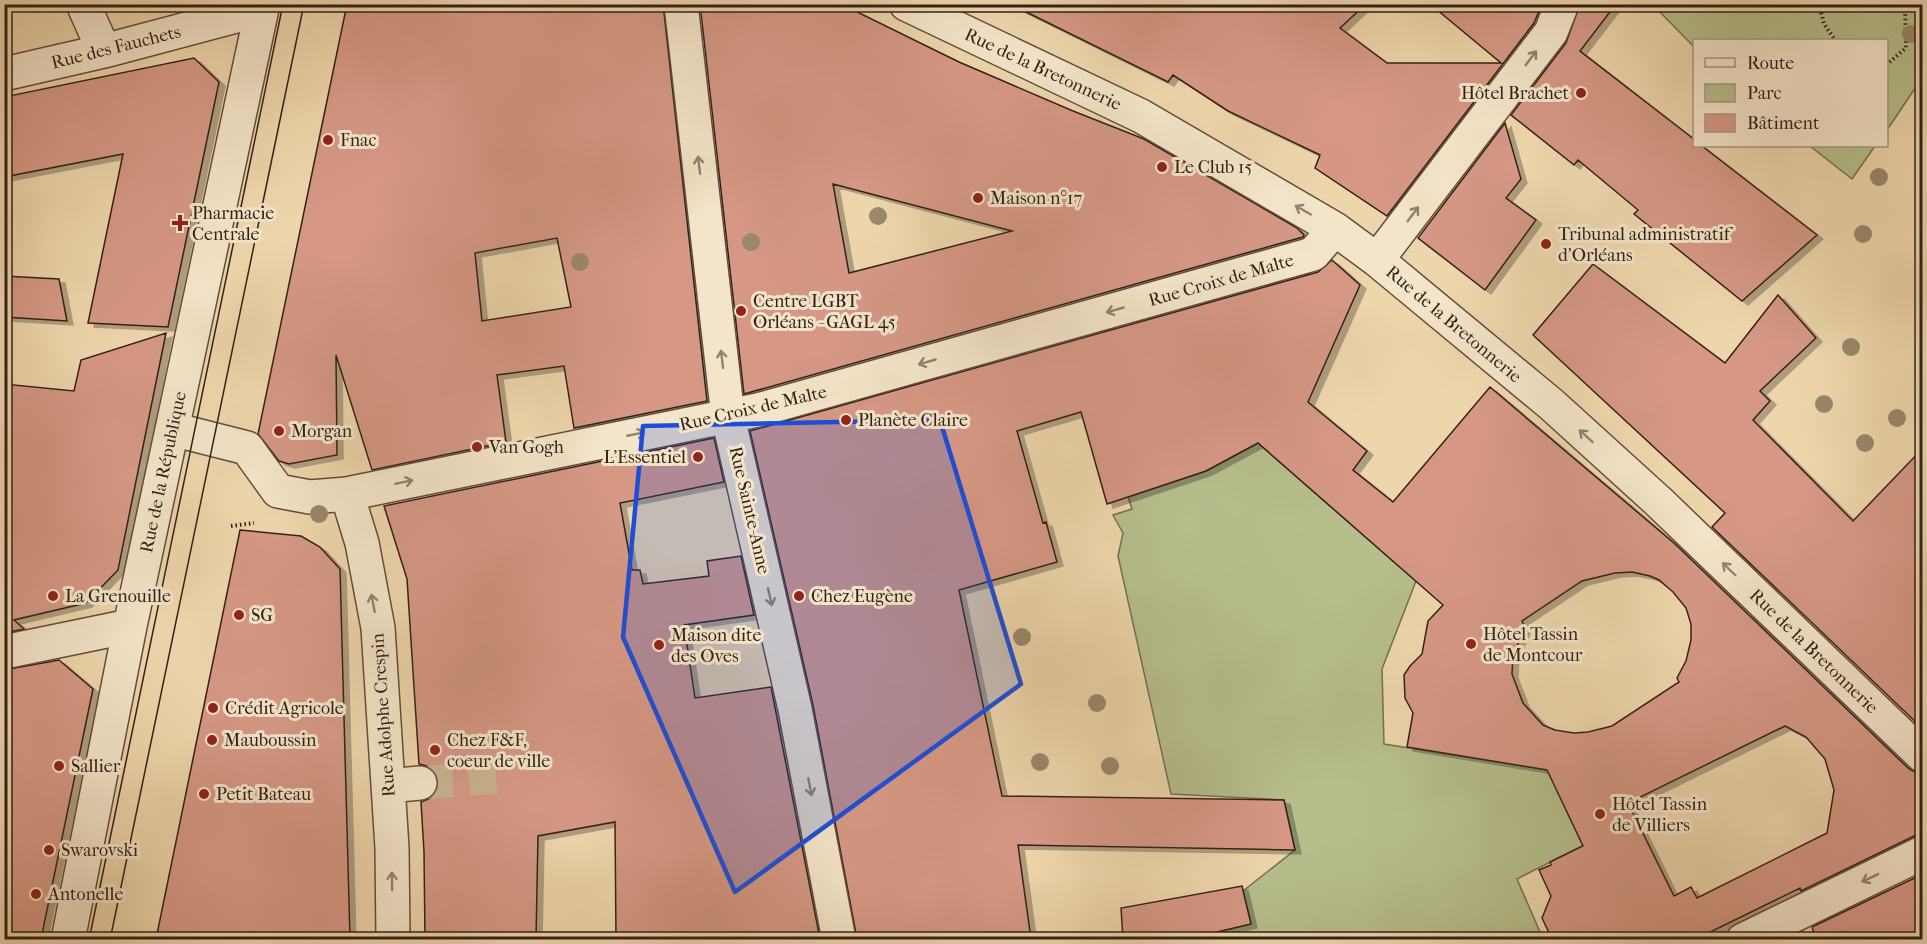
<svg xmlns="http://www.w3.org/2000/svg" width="1927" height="944" font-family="'IM FELL French Canon',serif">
	<defs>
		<filter id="shadow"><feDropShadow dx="6" dy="4" stdDeviation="0" flood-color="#0004"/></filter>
	</defs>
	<rect width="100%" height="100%" fill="#eed6ac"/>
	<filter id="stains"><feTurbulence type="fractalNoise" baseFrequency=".00333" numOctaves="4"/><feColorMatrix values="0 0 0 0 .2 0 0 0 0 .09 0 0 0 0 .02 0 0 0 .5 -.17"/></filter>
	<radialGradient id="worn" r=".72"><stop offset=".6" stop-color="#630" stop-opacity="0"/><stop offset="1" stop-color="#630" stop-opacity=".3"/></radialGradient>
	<!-- green -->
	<path fill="#b6be8c" stroke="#747052" stroke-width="1.5" d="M1653,5H1922V78L1887,130L1886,40H1694V47Z
		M1810,146H1875L1852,179Z
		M1258,443L1416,581L1382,669L1384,744L1548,770L1584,845L1517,879L1543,939H1187L1251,924L1243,891L1295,850L1284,800L1171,794L1118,556L1123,533L1113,515L1132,509L1128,497L1206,471Z"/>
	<!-- building -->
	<path fill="#d69885" stroke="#322118" stroke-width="1.5" fill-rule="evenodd" filter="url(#shadow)" d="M347,4H663L707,401L574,428L564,366L497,375L506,442L372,470L336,355L337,455L289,464L279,461L258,434ZM557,238L571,307L482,321L475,253Z
		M700,4H841L959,62L1073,111L1144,139L1297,228L1304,235L1303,237L744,394ZM833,184L1012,231L849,273Z
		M1010,4H1366L1340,28L1387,63H1501L1430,4H1542L1534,23L1387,216L1315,168L1320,155L1228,111L1173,75L1168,82Z
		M1580,4H1616L1580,51L1695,140V146H1702L1817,235L1742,301L1634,214L1638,210L1578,160L1574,165L1511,115L1566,43Z
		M194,58L219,82L168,327L88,323L123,154L4,177V97Z
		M1505,123L1521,179L1506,198L1536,220L1485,290L1418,238Z
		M1332,260L1360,285L1308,402L1367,451L1353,470L1393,502L1490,387L1675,544L1909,769L1917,773H1923V834L1914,836L1801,891L1800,888L1696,939H1552L1542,918L1551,896L1539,870L1551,865L1550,862L1583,846L1547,770L1407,747L1413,713L1405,698L1404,675L1410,666L1422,654L1428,621L1443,605L1258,443L1206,471L1107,504L1081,412L1017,431L1043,523L1046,522L1057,562L959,590L1002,796L1284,800L1295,850L1018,845L1031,939H857L813,705L750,431L1318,272ZM1632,572L1650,576L1659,580L1673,592L1686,608L1691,624V640L1686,661L1677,678L1679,682L1612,726L1588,732L1574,733L1555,730L1543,725L1523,703L1512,674L1513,655L1525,627L1522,621L1582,581L1615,573ZM1785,726L1806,737L1825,759L1834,790L1827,833L1697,898L1691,887L1674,896L1628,803Z
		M1593,264L1725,363L1778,295L1816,338L1760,391L1770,401L1753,420L1853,521L1923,448V729L1712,527L1725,513L1533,335Z
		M4,276L59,279L67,321L4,317Z
		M166,333L118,570L86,603L14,620L24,629L4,633V384L74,391L81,360Z
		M714,438L724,482L620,503L632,570H640L643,584L709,576L707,561L741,556L754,615L684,625L695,698L771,687L820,939H616L615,822L538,836L536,939H425L424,852L421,802L431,798L437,790L439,781L435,772L427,766L419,764L407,579L384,506Z
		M240,530L301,536L320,547L340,569L350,939H156Z
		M59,660L93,689L41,939H4V670Z
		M1923,874V939H1816L1812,927Z
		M1242,886L1251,924L1187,939H1123L1121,908Z"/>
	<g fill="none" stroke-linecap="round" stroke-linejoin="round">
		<!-- minor-tunnel -->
		<path stroke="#c8b28e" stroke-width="33" stroke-dasharray="33 16" stroke-linecap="butt" d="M420,783L496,777"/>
		<defs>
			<path id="minor" d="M83,4L104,51
				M681,4L728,417L795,709L839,940
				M906,4L1141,116L1335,229L1377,260L1551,404L1659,502L1922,755
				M4,74L104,51L262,9
				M1377,260L1551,32L1562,4
				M172,429L247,448L278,491L310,497L347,494L758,410L1313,254L1335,229
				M347,494L362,543L378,628L392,848L393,940
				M4,652L130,626
				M388,786L420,783
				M68,940L130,626L263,4
				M1743,940L1922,853"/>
		</defs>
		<!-- minor casing -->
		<use href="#minor" stroke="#614e3d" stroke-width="36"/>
		<!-- path -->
		<path stroke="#322118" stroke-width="4" stroke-dasharray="1.5 3" stroke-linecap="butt" d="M1819,4L1824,24L1835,40
			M1886,65L1906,48L1905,4
			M231,526L254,523"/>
		<!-- minor -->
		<use href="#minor" stroke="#f4e4c9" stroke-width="33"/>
		<!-- tram -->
		<path stroke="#322118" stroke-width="1.5" d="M89,940L283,4
			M110,940L304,4"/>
	</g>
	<!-- trees -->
	<g fill="#99886b">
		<circle cx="1911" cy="34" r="9"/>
		<circle cx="1879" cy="177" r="9"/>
		<circle cx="878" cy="216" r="9"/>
		<circle cx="1863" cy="234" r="9"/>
		<circle cx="751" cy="242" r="9"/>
		<circle cx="580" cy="262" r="9"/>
		<circle cx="1851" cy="347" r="9"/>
		<circle cx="1824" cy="404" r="9"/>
		<circle cx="1897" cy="418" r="9"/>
		<circle cx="1865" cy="443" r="9"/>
		<circle cx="319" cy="514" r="9"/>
		<circle cx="1022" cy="637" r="9"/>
		<circle cx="1097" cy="703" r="9"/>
		<circle cx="1040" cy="762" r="9"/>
		<circle cx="1110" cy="766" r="9"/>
	</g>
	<!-- one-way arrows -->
	<defs><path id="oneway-shaft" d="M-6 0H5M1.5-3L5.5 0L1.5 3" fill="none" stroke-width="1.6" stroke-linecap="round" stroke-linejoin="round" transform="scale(1.5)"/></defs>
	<g stroke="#938270">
		<use href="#oneway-shaft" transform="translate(1531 58) rotate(-53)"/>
		<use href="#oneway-shaft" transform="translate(699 165) rotate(-97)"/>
		<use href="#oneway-shaft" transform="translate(1303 210) rotate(-150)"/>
		<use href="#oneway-shaft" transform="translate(1413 214) rotate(-53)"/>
		<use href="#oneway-shaft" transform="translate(1115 310) rotate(164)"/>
		<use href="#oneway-shaft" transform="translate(722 359) rotate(-97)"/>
		<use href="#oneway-shaft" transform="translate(927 362) rotate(164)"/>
		<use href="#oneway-shaft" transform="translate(636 434) rotate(-11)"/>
		<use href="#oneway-shaft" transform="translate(1586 436) rotate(-138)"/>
		<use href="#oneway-shaft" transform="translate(404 482) rotate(-12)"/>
		<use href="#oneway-shaft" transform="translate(1729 569) rotate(-136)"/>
		<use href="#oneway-shaft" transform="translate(770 597) rotate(77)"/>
		<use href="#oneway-shaft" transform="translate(373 603) rotate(-101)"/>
		<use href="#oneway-shaft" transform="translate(810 787) rotate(79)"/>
		<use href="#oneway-shaft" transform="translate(1870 878) rotate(154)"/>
		<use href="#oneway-shaft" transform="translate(392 881) rotate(-91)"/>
	</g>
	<!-- marked area -->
	<path fill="#1d4ed8" fill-opacity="0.2" stroke="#1d4ed8" stroke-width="4.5" stroke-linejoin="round" d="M940,420L1021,684L735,892L623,637L643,426Z"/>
	<!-- markers -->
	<g fill="#8f2418" stroke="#f4e4c9" stroke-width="2">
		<circle cx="1581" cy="93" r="6"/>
		<circle cx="328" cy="140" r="6"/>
		<circle cx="1162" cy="167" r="6"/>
		<circle cx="978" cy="198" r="6"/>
		<path d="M177 214h6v6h6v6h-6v6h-6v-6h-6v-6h6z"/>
		<circle cx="1546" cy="244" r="6"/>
		<circle cx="741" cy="311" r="6"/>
		<circle cx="846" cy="420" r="6"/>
		<circle cx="279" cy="431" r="6"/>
		<circle cx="477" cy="447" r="6"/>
		<circle cx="698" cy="457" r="6"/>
		<circle cx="53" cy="596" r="6"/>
		<circle cx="799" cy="596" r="6"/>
		<circle cx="239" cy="615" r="6"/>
		<circle cx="1471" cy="644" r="6"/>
		<circle cx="659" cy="645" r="6"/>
		<circle cx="213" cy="708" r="6"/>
		<circle cx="212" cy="740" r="6"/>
		<circle cx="435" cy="750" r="6"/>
		<circle cx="59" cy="766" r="6"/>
		<circle cx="204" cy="794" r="6"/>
		<circle cx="1600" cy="814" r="6"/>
		<circle cx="49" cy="850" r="6"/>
		<circle cx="36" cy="894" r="6"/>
	</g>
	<g text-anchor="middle" stroke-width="6" stroke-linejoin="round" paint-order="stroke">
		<!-- street labels -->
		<g font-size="18" fill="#322118" stroke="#f4e4c9">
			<text transform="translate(116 47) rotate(-14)" y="6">Rue des Fauchets</text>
			<text transform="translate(1043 69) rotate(25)" y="6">Rue de la Bretonnerie</text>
			<text transform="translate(1221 280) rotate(-16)" y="6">Rue Croix de Malte</text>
			<text transform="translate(1454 324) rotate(40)" y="6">Rue de la Bretonnerie</text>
			<text transform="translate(753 408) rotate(-13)" y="6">Rue Croix de Malte</text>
			<text transform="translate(163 472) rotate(-78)" y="6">Rue de la République</text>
			<text transform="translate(750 510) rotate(77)" y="6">Rue Sainte-Anne</text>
			<text transform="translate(1814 651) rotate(44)" y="6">Rue de la Bretonnerie</text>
			<text transform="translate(383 715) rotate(-94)" y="6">Rue Adolphe Crespin</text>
		</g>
		<!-- poi labels -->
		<g font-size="18" fill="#322118" stroke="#f4e4c9" text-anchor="start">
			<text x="1569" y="99" text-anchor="end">Hôtel Brachet</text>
			<text x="340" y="146">Fnac</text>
			<text x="1174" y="173">Le Club 15</text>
			<text x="990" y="204">Maison n°17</text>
			<text x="192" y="219">Pharmacie<tspan x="192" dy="21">Centrale</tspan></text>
			<text x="1558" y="240">Tribunal administratif<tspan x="1558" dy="21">d'Orléans</tspan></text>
			<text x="753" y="307">Centre LGBT<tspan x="753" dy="21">Orléans - GAGL 45</tspan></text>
			<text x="858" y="426">Planète Claire</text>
			<text x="291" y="437">Morgan</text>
			<text x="489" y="453">Van Gogh</text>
			<text x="686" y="463" text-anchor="end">L'Essentiel</text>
			<text x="65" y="602">La Grenouille</text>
			<text x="811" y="602">Chez Eugène</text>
			<text x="251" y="621">SG</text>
			<text x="1483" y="640">Hôtel Tassin<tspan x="1483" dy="21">de Montcour</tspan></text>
			<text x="671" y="641">Maison dite<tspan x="671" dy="21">des Oves</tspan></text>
			<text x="225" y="714">Crédit Agricole</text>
			<text x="224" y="746">Mauboussin</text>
			<text x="447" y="746">Chez F&amp;F,<tspan x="447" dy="21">coeur de ville</tspan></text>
			<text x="71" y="772">Sallier</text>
			<text x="216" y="800">Petit Bateau</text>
			<text x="1612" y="810">Hôtel Tassin<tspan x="1612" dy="21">de Villiers</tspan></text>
			<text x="61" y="856">Swarovski</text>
			<text x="48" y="900">Antonelle</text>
		</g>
	</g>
	<!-- margin -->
	<rect width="1927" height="944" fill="none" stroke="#eed6ac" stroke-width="24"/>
	<rect x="6" y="6" width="1915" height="932" fill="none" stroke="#322118" stroke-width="3"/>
	<rect x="12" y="12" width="1903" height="920" fill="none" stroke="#322118" stroke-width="1.5"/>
	<!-- legend -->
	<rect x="1693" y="39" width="195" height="108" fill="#f4e4c9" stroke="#a69682" stroke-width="1.5"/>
	<rect x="1705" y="58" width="30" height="9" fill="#f4e4c9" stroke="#a69682" stroke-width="1.5"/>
	<text x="1747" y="69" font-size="18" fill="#322118">Route</text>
	<rect x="1705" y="84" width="30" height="18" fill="#b6be8c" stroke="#a69682" stroke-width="1.5"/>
	<text x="1747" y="99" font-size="18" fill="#322118">Parc</text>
	<rect x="1705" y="114" width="30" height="18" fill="#d69885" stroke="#a69682" stroke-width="1.5"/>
	<text x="1747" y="129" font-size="18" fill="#322118">Bâtiment</text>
	<rect width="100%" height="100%" filter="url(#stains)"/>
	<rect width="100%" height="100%" fill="url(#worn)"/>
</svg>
